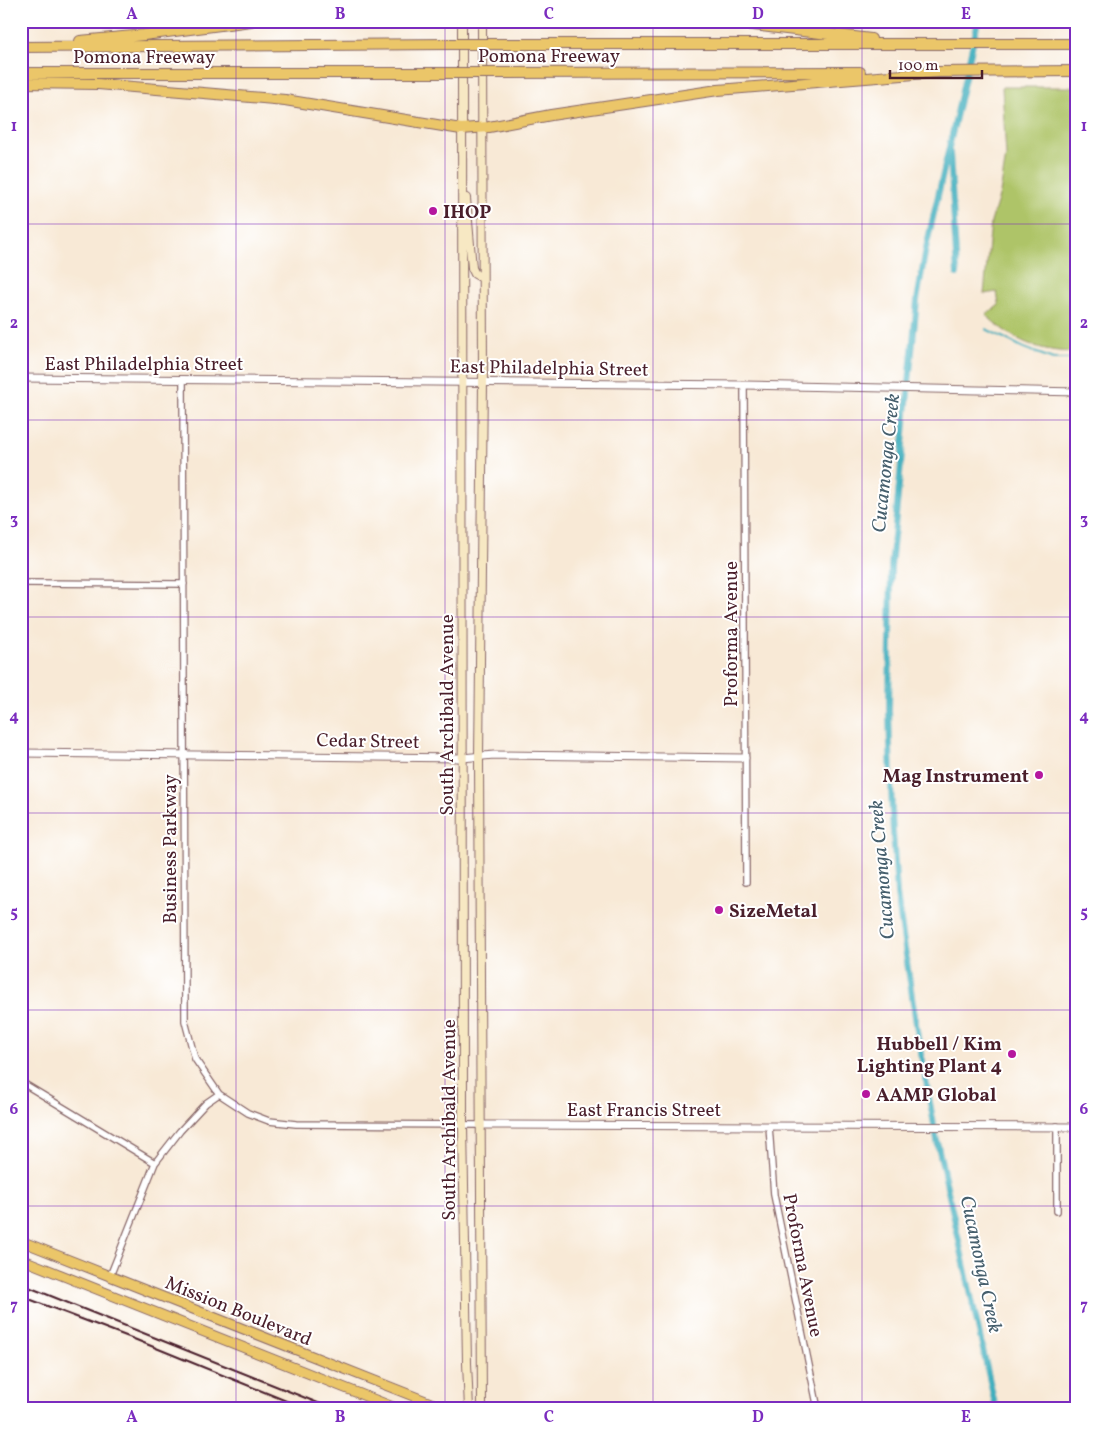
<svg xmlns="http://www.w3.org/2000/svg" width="1098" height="1430" font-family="Vollkorn,serif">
	<rect width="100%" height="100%" fill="#fff"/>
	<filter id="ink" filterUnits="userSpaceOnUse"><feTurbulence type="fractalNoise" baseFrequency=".02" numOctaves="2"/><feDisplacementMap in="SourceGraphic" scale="10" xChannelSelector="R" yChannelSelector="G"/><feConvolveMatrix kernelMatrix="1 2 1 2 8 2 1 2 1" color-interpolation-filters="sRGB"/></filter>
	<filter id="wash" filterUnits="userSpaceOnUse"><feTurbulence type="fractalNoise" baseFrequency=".0096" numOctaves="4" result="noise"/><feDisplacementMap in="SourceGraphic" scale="20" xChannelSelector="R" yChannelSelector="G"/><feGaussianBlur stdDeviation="1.12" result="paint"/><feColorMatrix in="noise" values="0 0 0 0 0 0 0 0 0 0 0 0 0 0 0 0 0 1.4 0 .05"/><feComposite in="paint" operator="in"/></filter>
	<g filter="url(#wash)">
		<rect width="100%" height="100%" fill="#f8e9d6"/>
		<!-- green -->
		<path fill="#aec468" stroke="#7c724a" d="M1002,87H1077V352C1039,352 1013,341 986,315L999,305L997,292L984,294L991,222L1000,193L1006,156Z"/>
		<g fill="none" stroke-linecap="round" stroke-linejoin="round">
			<!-- stream -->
			<path stroke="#40aebd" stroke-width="2" d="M986,329L1024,348L1053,359H1077"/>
			<!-- canal -->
			<path stroke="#40aebd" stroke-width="6" d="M978,21L926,248L917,300L891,567L889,710L892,816L897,894L918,1037L937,1141L996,1409
				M950,153L957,274"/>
		</g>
	</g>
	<g filter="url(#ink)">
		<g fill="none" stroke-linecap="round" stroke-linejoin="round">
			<defs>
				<path id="minor" d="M744,385L746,882
					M21,583L184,584
					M21,1082L155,1163
					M219,1094L248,1113L269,1121L296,1124L480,1125
					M769,1126L774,1195L818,1409
					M1057,1126V1211
					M110,1276L155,1163L180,1131L206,1103L219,1094L195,1059L185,1021L183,379"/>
				<path id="tertiary" d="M21,378L744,385L1077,392
					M21,753L462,758L494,755L745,758
					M480,1125L1077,1127"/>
				<path id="secondary" d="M462,21L463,1125L467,1363L469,1409
					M466,198L472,268L475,274L482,278
					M482,1409L479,757L483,382L482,21"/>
				<path id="primary" d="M21,1241L446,1409
					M21,1259L398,1409"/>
				<path id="motorway" d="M719,21L871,39
					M80,41L144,35L251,21
					M493,44H1077
					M21,47L451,44
					M934,72L1077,71
					M21,73H452
					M493,73L860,72
					M21,83L98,84L285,100L461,129L489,127L551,115L718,90L939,72"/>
			</defs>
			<!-- minor casing -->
			<use href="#minor" stroke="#876667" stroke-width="8"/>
			<!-- tertiary casing -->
			<use href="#tertiary" stroke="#876667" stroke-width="9"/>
			<!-- secondary casing -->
			<use href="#secondary" stroke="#876667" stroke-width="10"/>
			<!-- primary casing -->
			<use href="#primary" stroke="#876667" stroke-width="11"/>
			<!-- motorway casing -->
			<use href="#motorway" stroke="#876667" stroke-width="12"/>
			<!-- minor -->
			<use href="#minor" stroke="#fff" stroke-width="5.5"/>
			<!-- tertiary -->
			<use href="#tertiary" stroke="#fff" stroke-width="7"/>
			<!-- secondary -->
			<use href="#secondary" stroke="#f7e8c3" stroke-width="8"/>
			<!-- primary -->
			<use href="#primary" stroke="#ebc669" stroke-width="9"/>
			<!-- motorway -->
			<use href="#motorway" stroke="#ebc669" stroke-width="10"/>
			<!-- rail -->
			<path stroke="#4a1f2b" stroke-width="2" d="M21,1284L333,1409
				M21,1296L134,1339L306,1409"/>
			<defs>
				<path id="motorway-bridge" d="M451,44H493
					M452,73H493"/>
			</defs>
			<!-- motorway-bridge casing -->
			<use href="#motorway-bridge" stroke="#876667" stroke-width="12" stroke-linecap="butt"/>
			<!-- motorway-bridge -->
			<use href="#motorway-bridge" stroke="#ebc669" stroke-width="10"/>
		</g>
	</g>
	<!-- grid -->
	<path fill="none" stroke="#7b2cbf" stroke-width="1" stroke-opacity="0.55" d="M236,21V1409M445,21V1409M653,21V1409M862,21V1409M21,224H1077M21,420H1077M21,617H1077M21,813H1077M21,1010H1077M21,1206H1077"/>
	<!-- markers -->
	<g fill="#b5179e" stroke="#fff" stroke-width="2">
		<circle cx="433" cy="211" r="5"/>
		<circle cx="1039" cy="775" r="5"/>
		<circle cx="719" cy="910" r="5"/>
		<circle cx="1012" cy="1054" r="5"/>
		<circle cx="866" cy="1094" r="5"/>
	</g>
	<g text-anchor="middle" stroke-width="4" stroke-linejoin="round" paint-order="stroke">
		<!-- street labels -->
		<g font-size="19" fill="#4a1f2b" stroke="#fff">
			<text x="549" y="62">Pomona Freeway</text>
			<text x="144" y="63">Pomona Freeway</text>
			<text x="144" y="370">East Philadelphia Street</text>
			<text transform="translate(549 367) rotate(1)" y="7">East Philadelphia Street</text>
			<text transform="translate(730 634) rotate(-90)" y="7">Proforma Avenue</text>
			<text transform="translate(446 715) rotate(-90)" y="7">South Archibald Avenue</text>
			<text transform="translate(368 740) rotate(1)" y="7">Cedar Street</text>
			<text transform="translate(169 849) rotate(-90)" y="7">Business Parkway</text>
			<text x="644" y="1116">East Francis Street</text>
			<text transform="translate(448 1120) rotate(-90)" y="7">South Archibald Avenue</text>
			<text transform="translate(804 1265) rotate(79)" y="7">Proforma Avenue</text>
			<text transform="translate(239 1310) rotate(22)" y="7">Mission Boulevard</text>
		</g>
		<!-- poi labels -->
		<g font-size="19" font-weight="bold" fill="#4a1f2b" stroke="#fff" text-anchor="start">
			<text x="443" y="218">IHOP</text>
			<text x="1029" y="782" text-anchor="end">Mag Instrument</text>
			<text x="729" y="917">SizeMetal</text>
			<text x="1002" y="1050" text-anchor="end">Hubbell / Kim<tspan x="1002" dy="22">Lighting Plant 4</tspan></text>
			<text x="876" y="1101">AAMP Global</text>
		</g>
		<!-- water labels -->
		<g font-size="20" font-style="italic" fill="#465f6d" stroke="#fff">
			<text transform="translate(885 463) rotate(-84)" y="7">Cucamonga Creek</text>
			<text transform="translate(881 870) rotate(-95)" y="7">Cucamonga Creek</text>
			<text transform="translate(982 1264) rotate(78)" y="7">Cucamonga Creek</text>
		</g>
	</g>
	<!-- margin -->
	<rect width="1098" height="1430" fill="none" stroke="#fff" stroke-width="55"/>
	<!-- scale -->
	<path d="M890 70v8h92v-8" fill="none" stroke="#4a1f2b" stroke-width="2.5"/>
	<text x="898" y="70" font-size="15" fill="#4a1f2b" stroke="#ffffff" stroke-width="4" paint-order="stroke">100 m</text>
	<rect x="28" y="28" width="1042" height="1374" fill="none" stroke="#7b2cbf" stroke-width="2"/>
	<g font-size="16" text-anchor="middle" font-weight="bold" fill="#7b2cbf">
		<text x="132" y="19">A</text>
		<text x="340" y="19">B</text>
		<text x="549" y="19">C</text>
		<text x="758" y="19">D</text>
		<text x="966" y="19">E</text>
		<text x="14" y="131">1</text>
		<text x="1084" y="131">1</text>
		<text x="14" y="328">2</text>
		<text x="1084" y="328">2</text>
		<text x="14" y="524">3</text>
		<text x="1084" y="524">3</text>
		<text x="14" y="721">4</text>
		<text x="1084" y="721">4</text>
		<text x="14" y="917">5</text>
		<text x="1084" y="917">5</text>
		<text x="14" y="1114">6</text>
		<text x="1084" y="1114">6</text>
		<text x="14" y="1310">7</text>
		<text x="1084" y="1310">7</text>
		<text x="132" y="1422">A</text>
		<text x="340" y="1422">B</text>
		<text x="549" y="1422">C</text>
		<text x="758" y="1422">D</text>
		<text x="966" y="1422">E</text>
	</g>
</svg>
